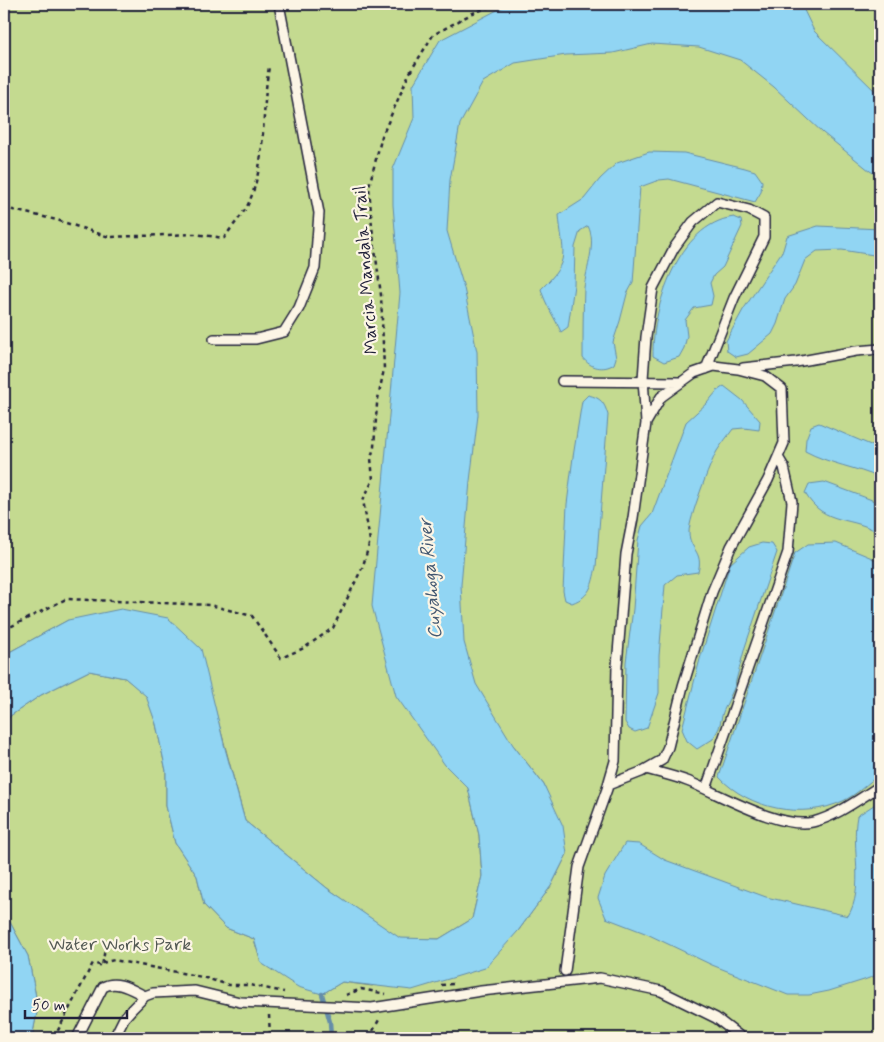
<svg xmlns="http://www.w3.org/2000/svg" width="884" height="1042" font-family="Mynerve,sans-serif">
	<rect width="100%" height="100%" fill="#f7e1d1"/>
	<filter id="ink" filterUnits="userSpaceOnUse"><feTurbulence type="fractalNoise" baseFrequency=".02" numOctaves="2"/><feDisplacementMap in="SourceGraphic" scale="10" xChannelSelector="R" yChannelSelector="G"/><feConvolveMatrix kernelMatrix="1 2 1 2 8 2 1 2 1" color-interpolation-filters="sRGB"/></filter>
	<g filter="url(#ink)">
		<!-- green -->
		<path fill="#c4da90" stroke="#737e66" d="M4,4H880V1038H32L38,1007L28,956L4,911V727L10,716L41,695L89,671L125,678L147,696L156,724L166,771V806L175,843L197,876L204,905L226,928L254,939L261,963L322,994L342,982L372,986L518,931L551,886L567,854L544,785L513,745L468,788L479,835L482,876L472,919L439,939H400L327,888L245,821L214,705L68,620L4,655Z"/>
		<!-- water -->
		<path fill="#91d5f3" stroke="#658da9" d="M514,4H801L814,31L880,96V177L870,171L823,133L774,87L740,60L699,47L652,44L613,53L566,55L515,63L483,82L460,124L450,180L447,231L464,288L477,352L478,415L470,481L461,585L464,642L476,684L513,745L544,785L563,826L567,854L551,886L518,931L485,968L412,990L342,982L322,994L298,987L261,963L254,939L226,928L204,905L197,876L175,843L166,806V771L156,724L146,696L125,678L89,671L41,695L10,716L4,727V655L68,620L121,609L168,618L201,649L225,748L245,821L327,888L400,938L439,939L472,919L482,876L479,835L468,788L445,765L396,696L372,606L400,293L393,205V169L414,118L413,85L440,40L503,7Z
			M649,152L684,153L745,168L755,171L762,181L761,192L755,202L669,179L659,180L640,187L633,283L627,294L620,321L613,342L616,358L614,364C604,371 590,368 583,358C583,335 583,311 584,288C586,269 597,243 588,226L580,231L575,247L574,285L568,327L561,332C555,318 545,304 541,289C572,260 562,253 559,215L584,199L600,179L617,163Z
			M734,217L741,220L742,226L723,267L714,275L710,283L713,296L711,305L694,308L685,320L687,336L684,348L679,357L664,362L653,356C652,308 678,224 734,217Z
			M818,226L880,229V256L842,250L817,251L805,260L795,285L785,299L777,324L772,334L748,354L736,357L727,351L726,341L743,310L783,250L787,236Z
			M724,386L742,400L760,421L759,430L744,428L733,429C728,436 722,443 717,451C710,463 689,519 689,532C689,550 704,551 698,572L677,575L665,585L659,656V693L647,728L635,732L629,729L625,722L626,662L633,609L638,540L642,526L652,514L686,422L707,403L717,391Z
			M588,395C601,398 604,402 608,415L596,567C592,585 591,596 572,603L565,600L563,591L567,504L573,457L582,401Z
			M819,423L880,449V478C856,467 829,464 805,451L806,439L811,426Z
			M824,482L880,503V534C854,515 824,527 805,493L809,484Z
			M762,543L772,544L777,552L745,647L734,688L723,712L719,728L713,739L697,749L687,741L682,729L700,659L730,564L749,547Z
			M836,543L872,558L880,565V774C868,783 856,795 843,801C802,820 749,809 719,777L795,553L808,544Z
			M880,801V974L864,980L829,991L809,995H788L712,965L645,933L606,918L598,898L605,876L625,843L639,844L665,860L766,897L848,916C865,889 851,847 857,816Z
			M4,911L28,956L38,1007L32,1038H4Z"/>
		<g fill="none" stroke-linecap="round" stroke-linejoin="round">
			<!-- stream -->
			<path stroke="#658da9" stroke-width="4.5" d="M322,994L330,1022L331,1038"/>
			<defs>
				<path id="lane" d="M214,339H256L284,332L299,308L315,268L319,213L279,4
					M743,368L796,362L856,351L880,349
					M562,381L680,382
					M646,423L643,379L646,337L653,288L674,248L693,222L717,202L749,210L764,218V237L734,298L706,369
					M646,769C660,773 674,776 687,781C718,793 780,830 813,822C837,816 859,799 880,786
					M706,789L788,552L792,502L784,467L778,457
					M565,971L579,867L607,789L608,785L615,761L617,666L626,554L633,518L646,423L661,397L694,373L714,366L738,369L765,376L782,389L784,443L768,480L731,547L712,592L683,686L668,747L662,760L641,772L608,785
					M77,1038L103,987C117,979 132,990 145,996
					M114,1038L124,1018L133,1008L145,996L153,993L195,991L240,1002L372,1008L481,991L600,978L661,991L716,1018L742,1038"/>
			</defs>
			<!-- lane casing -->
			<use href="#lane" stroke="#22223b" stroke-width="12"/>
			<!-- path -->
			<path stroke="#22223b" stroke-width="2.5" stroke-dasharray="4 4" stroke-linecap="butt" d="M364,4L391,7L418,4
				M4,208L57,220L109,237L195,234L224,238C232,226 245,213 250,200C267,158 261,111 269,67
				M4,630L66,599L210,605L252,616L281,658L304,648L333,628L363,566L370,541L363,500L373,480L371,458L374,447L377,404L384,369L381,295L372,227L369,186L382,136L409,74L433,35L473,13L498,4
				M102,963L114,960L202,977L229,985H250L284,992
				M441,985L453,984
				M346,995L361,989L386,994
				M269,1015L270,1038
				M373,1031L380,1018
				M752,1034L759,1038
				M54,1038L93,963L102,966L106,943"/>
			<!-- lane -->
			<use href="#lane" stroke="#fcf5e5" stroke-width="9"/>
		</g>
	</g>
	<g text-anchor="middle" stroke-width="4.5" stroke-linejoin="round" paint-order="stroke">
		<!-- street labels -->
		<g font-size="18" fill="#22223b" stroke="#fcf5e5">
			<text transform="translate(365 270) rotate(-94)" y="6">Marcia Mandala Trail</text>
		</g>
		<!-- park labels -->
		<g font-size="18" fill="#535954" stroke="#fcf5e5">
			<text x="120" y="950">Water Works Park</text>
		</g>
		<!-- water labels -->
		<g font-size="19" font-style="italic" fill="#435872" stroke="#fcf5e5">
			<text transform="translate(429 579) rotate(-95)" y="7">Cuyahoga River</text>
		</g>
	</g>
	<!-- margin -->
	<rect width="884" height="1042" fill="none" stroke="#fcf5e5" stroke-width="20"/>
	<rect x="10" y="10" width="864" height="1022" fill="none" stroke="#22223b" stroke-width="2" filter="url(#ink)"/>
	<!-- scale -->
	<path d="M25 1010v8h102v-8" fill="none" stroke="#22223b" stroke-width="2.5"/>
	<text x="32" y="1010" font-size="15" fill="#22223b" stroke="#fcf5e5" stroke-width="4" paint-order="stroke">50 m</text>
</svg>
